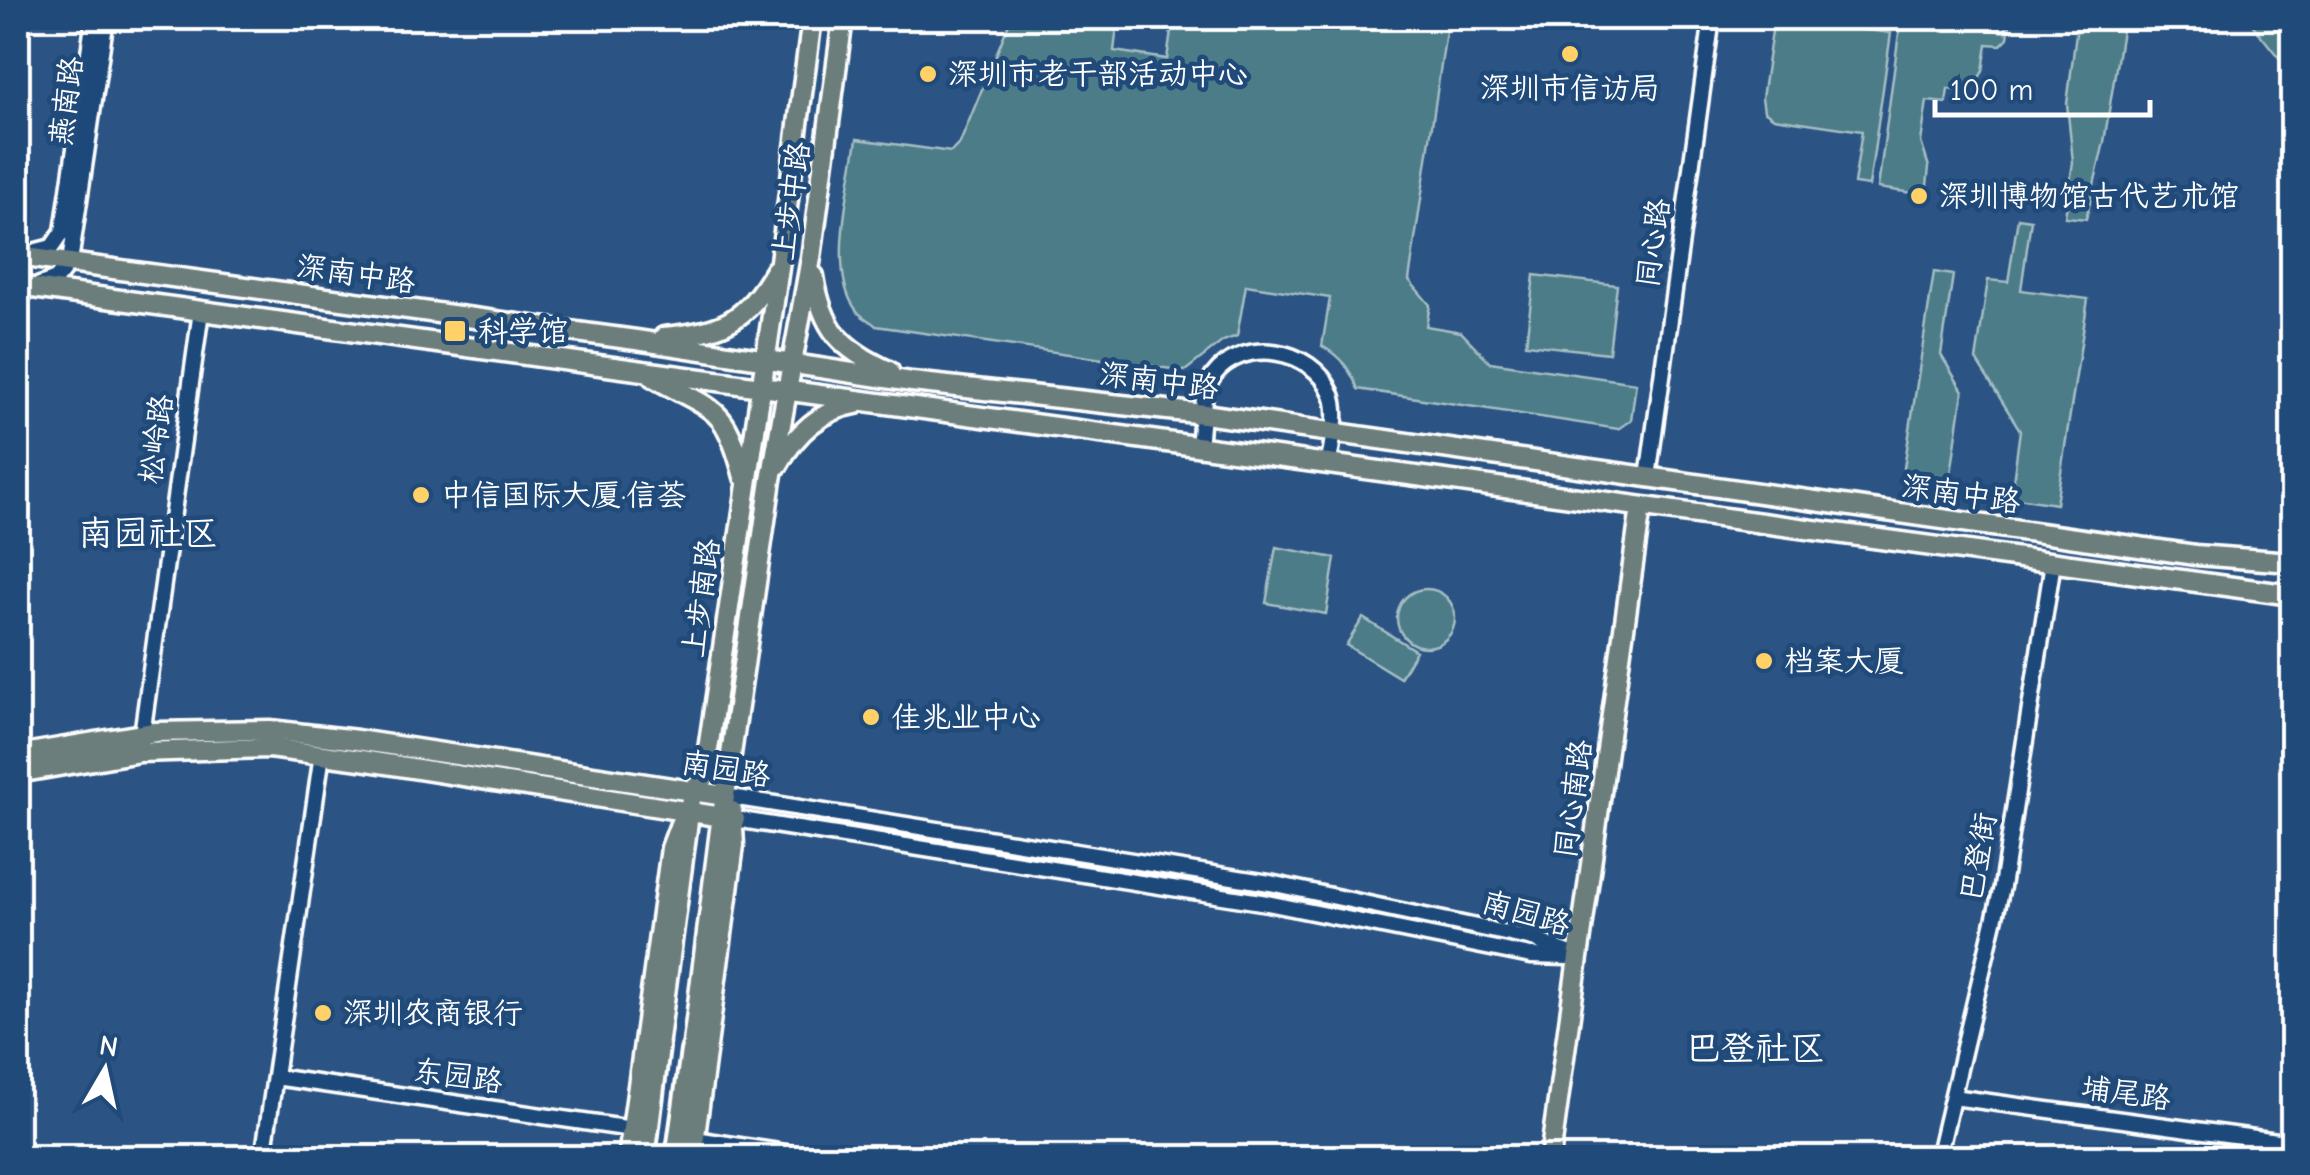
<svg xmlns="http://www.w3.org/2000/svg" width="2310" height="1175" font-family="'Comic Neue','LXGW WenKai TC',sans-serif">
	<rect width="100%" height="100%" fill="#2b5383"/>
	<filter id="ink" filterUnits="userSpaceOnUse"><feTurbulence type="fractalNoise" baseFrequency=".01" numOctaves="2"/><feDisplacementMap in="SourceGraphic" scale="20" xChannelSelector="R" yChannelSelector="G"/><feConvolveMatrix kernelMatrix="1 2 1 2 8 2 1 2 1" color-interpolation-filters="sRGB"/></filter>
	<g filter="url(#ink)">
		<!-- green -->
		<path fill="#4b7c88" stroke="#a5bec4" stroke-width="2.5" d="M1011,18H1118L1114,51L1167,59L1173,18H1448L1409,280L1430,305L1426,326L1461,332L1490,362L1636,383L1631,420L1618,429L1358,389C1350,369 1341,357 1322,346L1330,298L1246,285L1237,336L1223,341L1185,371L876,326C871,321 861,317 857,311C826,273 851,183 857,139L951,152L960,143Z
			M1774,18L1891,33L1869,186L1854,184L1862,131L1774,118L1764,111L1762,98Z
			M1901,18H1926L2005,32L2007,24H2010L2008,38L2001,45L1987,44L1983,71L1976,83L1971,82L1969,92L1948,89L1946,103L1927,101L1921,142L1929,167L1926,195L1878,188Z
			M2081,18H2106L2123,24L2104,142L2086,219L2065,217L2073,162L2067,104L2076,33Z
			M2247,18H2292V74Z
			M2018,218L2031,220L2021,290L2088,299L2056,504L2011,497L2020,430L1976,360L1988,280L2008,282Z
			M1934,272L1953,275L1941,355L1963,391L1949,488L1902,481Z
			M1534,275L1617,285L1609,353L1526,344Z
			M1276,547L1335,558L1326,614L1266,603Z
			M1397 618a29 29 0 1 1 58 0a29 29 0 1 1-58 0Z
			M1363,618L1416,651L1400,678L1346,645Z"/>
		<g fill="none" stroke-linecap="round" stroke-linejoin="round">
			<defs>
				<path id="minor" d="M29,253L52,247L63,231L94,18
					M37,286L56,279L70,262L106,18
					M1199,445C1202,425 1201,393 1213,376C1243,336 1312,348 1331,392C1340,412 1332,441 1329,462
					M1648,477L1712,18
					M141,742L201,311
					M725,796L1270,883L1533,939L1578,957
					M735,819L1267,903L1531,956L1567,957
					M275,1077L632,1129
					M1953,1097L2292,1143
					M695,1139L818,1158
					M263,1158L322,754
					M1938,1158L2002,887L2053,562"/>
				<path id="major" d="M18,256L636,340L912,382L1204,414L2195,555L2292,562
					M814,276C822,329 841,349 889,371
					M18,286L2292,595
					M664,337C722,331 745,323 775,270
					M653,377C715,413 724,402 744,477
					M778,465C795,434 821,410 856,404
					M18,755L155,732L270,730L357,740L725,796
					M18,773L140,752L269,748L361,760L735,819
					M658,1047L692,791L703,781L705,770L780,261L812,18
					M692,1051L720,830L771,480L811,258L843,18
					M628,1158L671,848L680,824
					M692,1158L734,845L732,811
					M1550,1158L1641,507"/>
				<path id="highway" d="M644,1158L658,1047
					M677,1158L692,1051"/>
			</defs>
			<!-- minor casing -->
			<use href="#minor" stroke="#fff" stroke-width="21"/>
			<!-- major casing -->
			<use href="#major" stroke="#fff" stroke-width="25"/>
			<!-- highway casing -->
			<use href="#highway" stroke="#fff" stroke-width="28"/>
			<!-- minor -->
			<use href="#minor" stroke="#1f4a7a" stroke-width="14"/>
			<!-- major -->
			<use href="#major" stroke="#6c7e7c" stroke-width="18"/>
			<!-- highway -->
			<use href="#highway" stroke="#6c7e7c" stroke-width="20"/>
		</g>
	</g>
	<!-- markers -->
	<g fill="#ffd166" stroke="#1f4a7a" stroke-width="4">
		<circle cx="1570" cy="54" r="10"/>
		<circle cx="928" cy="74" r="10"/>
		<circle cx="1919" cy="196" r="10"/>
		<rect x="443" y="319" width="24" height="24" rx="5"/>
		<circle cx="421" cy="495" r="10"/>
		<circle cx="1764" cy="661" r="10"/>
		<circle cx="871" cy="717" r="10"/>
		<circle cx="323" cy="1013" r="10"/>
	</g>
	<g text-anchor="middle" stroke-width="9" stroke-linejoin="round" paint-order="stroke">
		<!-- poi labels -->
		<g font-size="30" fill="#fff" stroke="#1f4a7a" text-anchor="start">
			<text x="948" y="84">深圳市老干部活动中心</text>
			<text x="1570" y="98" text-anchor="middle">深圳市信访局</text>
			<text x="1939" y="206">深圳博物馆古代艺术馆</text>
			<text x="478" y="341">科学馆</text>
			<text x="441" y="505">中信国际大厦·信荟</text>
			<text x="1784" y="671">档案大厦</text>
			<text x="891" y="727">佳兆业中心</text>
			<text x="343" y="1023">深圳农商银行</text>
		</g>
		<!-- street labels -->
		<g font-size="30" fill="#fff" stroke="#1f4a7a">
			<text transform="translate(66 101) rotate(-82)" y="10">燕南路</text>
			<text transform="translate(791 201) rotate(-82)" y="10">上步中路</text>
			<text transform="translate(1653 243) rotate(-82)" y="10">同心路</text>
			<text transform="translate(356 274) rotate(8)" y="10">深南中路</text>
			<text transform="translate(1159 381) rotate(7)" y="10">深南中路</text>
			<text transform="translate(156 439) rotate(-82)" y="10">松岭路</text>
			<text transform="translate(1961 494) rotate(8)" y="10">深南中路</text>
			<text transform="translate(701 598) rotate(-82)" y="10">上步南路</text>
			<text transform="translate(726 769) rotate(9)" y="10">南园路</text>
			<text transform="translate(1573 799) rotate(-82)" y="10">同心南路</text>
			<text transform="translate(1978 857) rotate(-80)" y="10">巴登街</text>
			<text transform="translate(1526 913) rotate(16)" y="10">南园路</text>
			<text transform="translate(458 1076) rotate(8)" y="10">东园路</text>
			<text transform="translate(2126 1093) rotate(8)" y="10">埔尾路</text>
		</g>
		<!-- quarter labels -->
		<g font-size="35" fill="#fff" stroke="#1f4a7a">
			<text x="148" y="545">南园社区</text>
			<text x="1755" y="1060">巴登社区</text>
		</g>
	</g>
	<!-- margin -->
	<rect width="2310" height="1175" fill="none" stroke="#1f4a7a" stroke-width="60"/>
	<rect x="30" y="30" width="2250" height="1115" fill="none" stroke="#fff" stroke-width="4" filter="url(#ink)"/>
	<!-- north arrow -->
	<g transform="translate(105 1070) rotate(9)" stroke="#1f4a7a" stroke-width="8" paint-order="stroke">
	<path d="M0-8L18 38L0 25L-18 38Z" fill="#ffffff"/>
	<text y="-15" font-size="28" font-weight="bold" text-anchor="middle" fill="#ffffff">N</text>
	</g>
	<!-- scale -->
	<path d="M1935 100v15h215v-15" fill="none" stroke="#ffffff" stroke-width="5"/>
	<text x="1950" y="100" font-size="30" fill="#ffffff" stroke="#1f4a7a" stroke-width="8" paint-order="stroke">100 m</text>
</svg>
